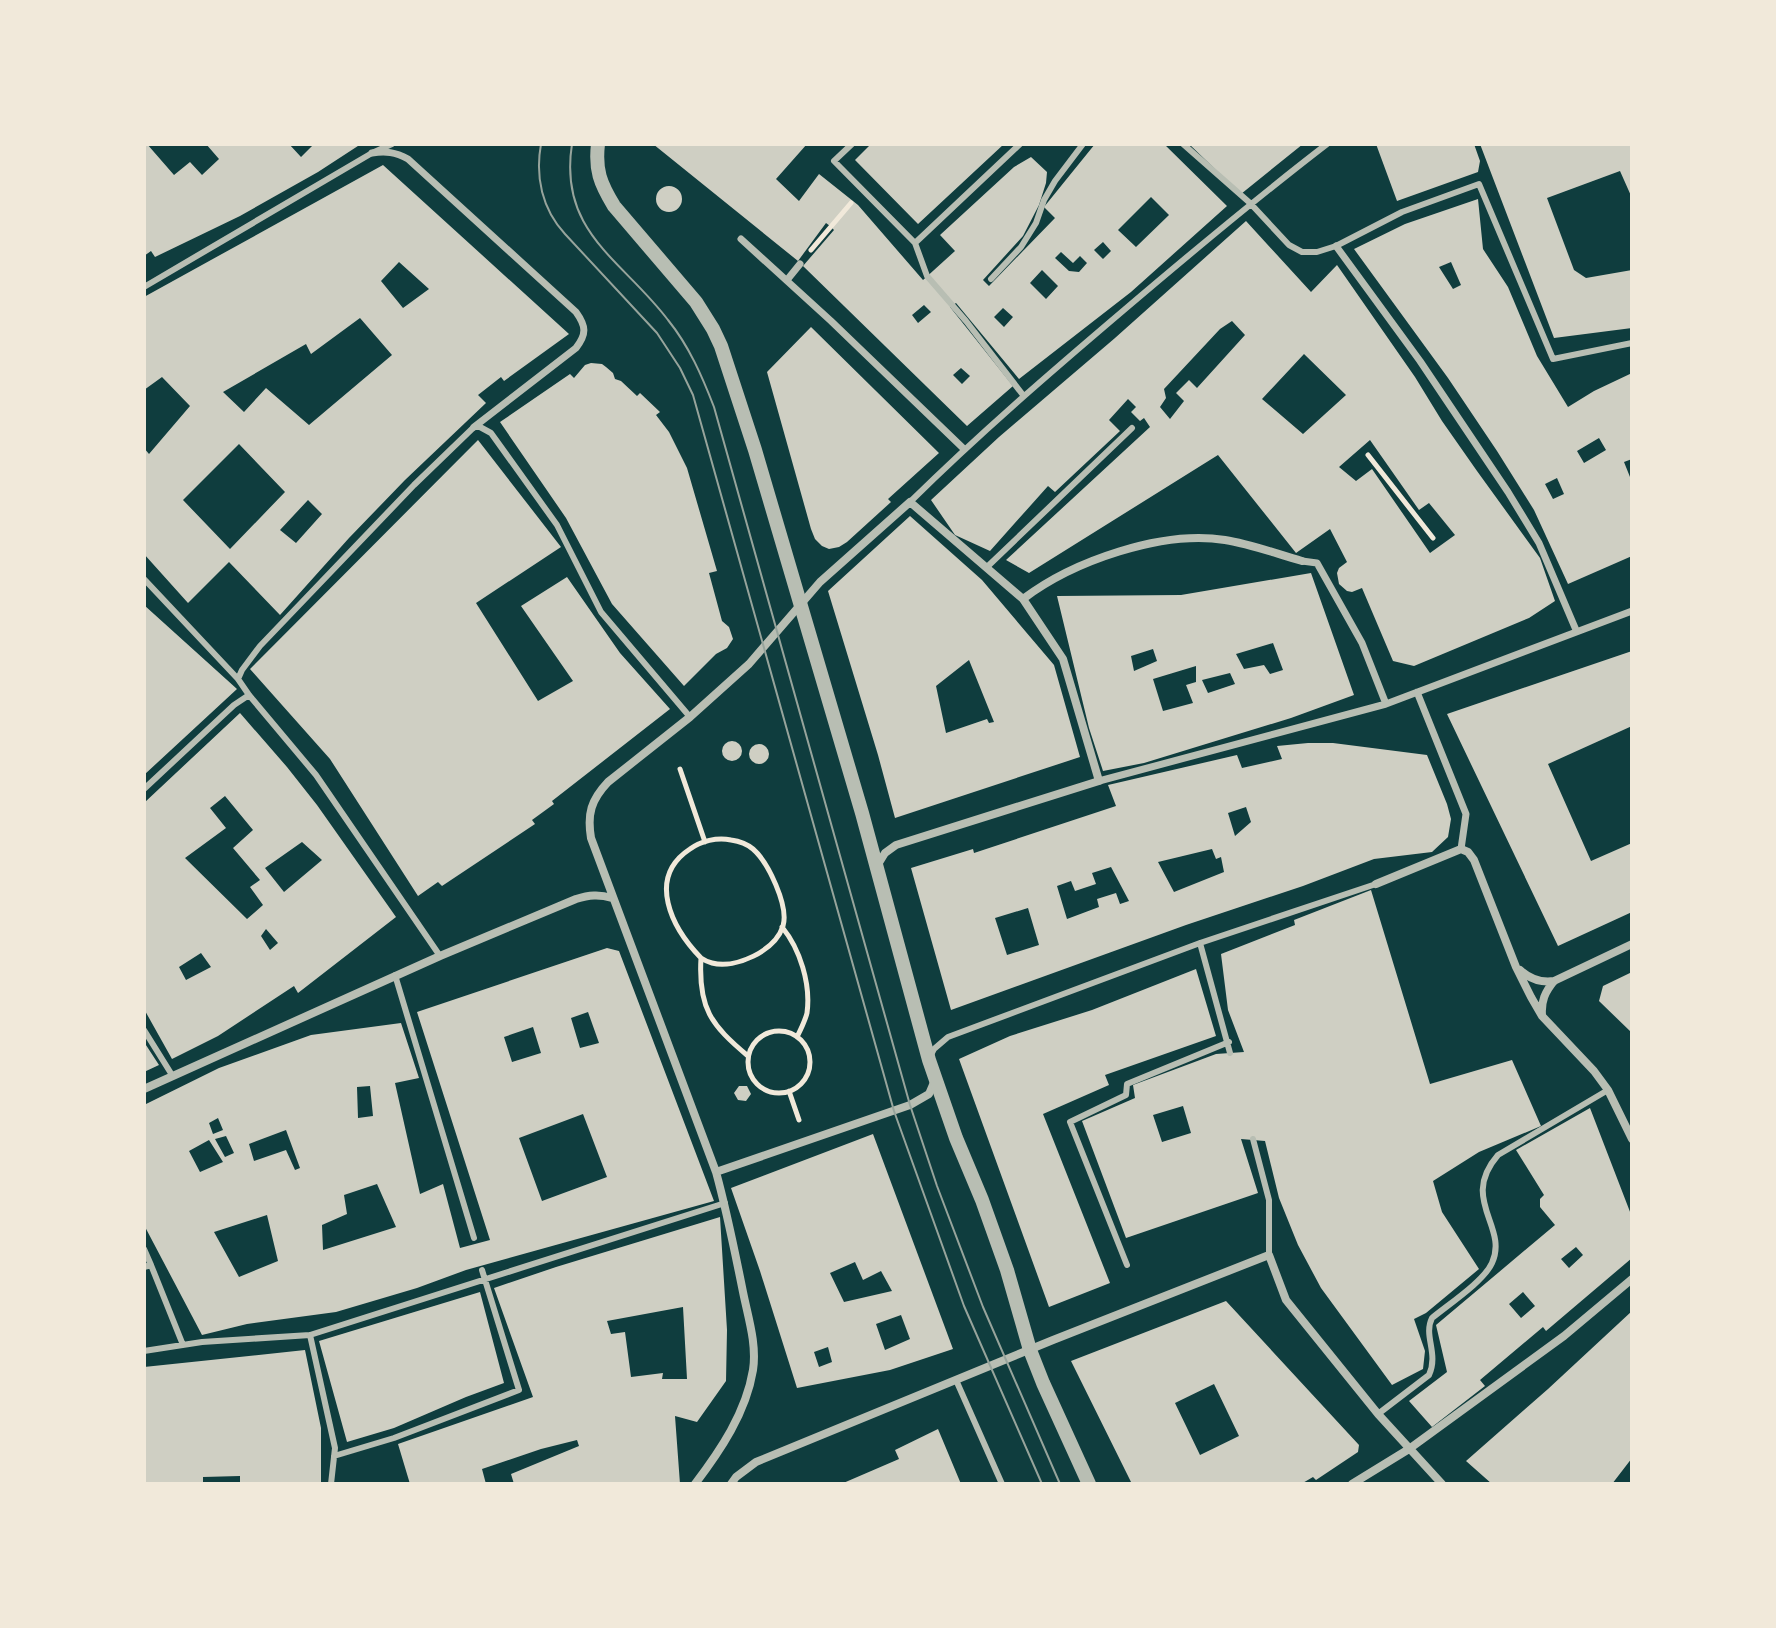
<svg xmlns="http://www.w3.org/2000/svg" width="1776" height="1628" font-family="Lato,sans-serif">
	<rect width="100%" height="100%" fill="#0f3d3e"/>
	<!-- building -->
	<path fill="#cfcfc3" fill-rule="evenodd" d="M144,144H147L174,175L190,162L202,175L219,159L206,144H289L301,157L314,144H361L318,172L240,216L155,257L151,251L144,256Z
		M653,144H807L776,179L799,201L819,174L858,205L923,280L955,251L940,235L1014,167L1031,157L1047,172L1046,183L1039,205L1023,236L983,280L989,286L1055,218L1044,207L1095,144H1164L1227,206L1131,292L1019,379L956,303L950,307L1013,386L967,426L803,266L834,230L830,226L826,223L798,261ZM1151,197L1169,215L1136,247L1118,230ZM1103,242L1111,251L1103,259L1094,250ZM1061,252L1073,263L1080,256L1087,263L1079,272L1069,271L1055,258ZM1042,270L1058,286L1046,299L1030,283ZM924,305L931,312L918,323L912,315ZM1003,308L1013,317L1004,327L994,317ZM961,368L970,376L962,384L953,375Z
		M871,144H1004L918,224L855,160Z
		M1189,144H1303L1241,194Z
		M1376,144H1474L1480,161L1478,172L1397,201Z
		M1480,144H1632V198L1620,171L1547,198L1574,270L1586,278L1632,270V328L1554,338Z
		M383,165L569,334L504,381L501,377L478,395L486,403L405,480L349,538L280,615L229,562L188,603L144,554V448L149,454L190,406L162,377L144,390V297ZM399,262L429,289L403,308L381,281ZM360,318L392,355L309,425L266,388L244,412L223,392L306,344L311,354ZM239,444L285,492L230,549L183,500ZM308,500L322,514L296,543L280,530Z
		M656 199a13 13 0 1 1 26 0a13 13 0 1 1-26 0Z
		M1478,199L1483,249L1508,287L1537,356L1568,407L1594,391L1632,373V459L1624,462L1632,482V556L1568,584L1534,510L1497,451L1448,378L1354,249L1405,224ZM1451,262L1461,285L1453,289L1439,267ZM1599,438L1606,450L1584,463L1577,451ZM1557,478L1564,494L1553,499L1545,484Z
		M1246,221L1311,292L1337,265L1415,377L1442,421L1477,471L1540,558L1555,601L1529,618L1414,666L1393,661L1362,588L1352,592L1347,591L1339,584L1337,573L1339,568L1347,562L1330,529L1296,553L1218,455L1029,573L1006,560L1150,427L1144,418L1140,421L1131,412L1136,407L1128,399L1109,420L1120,431L1055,492L1048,486L990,551L955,535L931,500L999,437L1115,338ZM1232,321L1245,335L1197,388L1189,380L1176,393L1184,401L1170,419L1160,407L1166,398L1164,389L1220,329ZM1304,354L1346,395L1303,434L1262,399ZM1370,440L1419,510L1429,503L1455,535L1430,553L1372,469L1356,481L1339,467Z
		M811,327L939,453L888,499L891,502L847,542L839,547L829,549L822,546L815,539L811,529L767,372Z
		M591,363L602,364L606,367L613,373L615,379L621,381L637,396L640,393L660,412L656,415L669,432L687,468L717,571L709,573L722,621L729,627L733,639L727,648L716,654L684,686L612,604L566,518L500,422L570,374L574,378L585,365Z
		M478,440L561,547L476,603L538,701L573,681L521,606L567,577L620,653L670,709L552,801L554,804L532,820L535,824L442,886L438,882L418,896L330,759L250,669Z
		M910,516L982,580L1054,665L1080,757L895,818L878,755L828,591ZM969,660L994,722L989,723L987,719L946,733L936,686Z
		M1311,573L1354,695L1291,718L1144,763L1103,771L1089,728L1057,596L1181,595ZM1273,643L1283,670L1270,674L1264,665L1244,669L1236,654ZM1153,649L1157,661L1134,671L1131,656ZM1196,666V682L1186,685L1193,703L1163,711L1153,679ZM1230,673L1235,684L1208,693L1202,680Z
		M144,605L237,689L144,775Z
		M1632,651V726L1548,764L1591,861L1632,843V912L1558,946L1447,714Z
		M240,713L287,767L317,805L396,917L298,993L294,986L218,1036L172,1059L144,1009V803ZM225,796L253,830L233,848L260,880L250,887L263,905L247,919L185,858L226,828L210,808ZM302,842L322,860L284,892L265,868ZM266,929L278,943L270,950L261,936ZM201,953L211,967L186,980L179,967Z
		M722 751a10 10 0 1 1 20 0a10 10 0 1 1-20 0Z
		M1308,743H1333L1427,755L1447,804L1451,819L1448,837L1432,852L1374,859L1303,886L1186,925L951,1010L911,868L973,849L974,853L1116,806L1108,785L1237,755L1242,768L1282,759L1277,746ZM1246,807L1251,822L1235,836L1228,813ZM1212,849L1216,859L1221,857L1224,872L1174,892L1158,862ZM1111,867L1129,901L1120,904L1116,893L1097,899L1099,907L1067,919L1057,886L1071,881L1075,891L1096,884L1092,873ZM1028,908L1039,945L1007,955L995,918Z
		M749 754a10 10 0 1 1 20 0a10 10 0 1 1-20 0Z
		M1371,890L1430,1084L1512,1060L1541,1126L1479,1152L1433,1181L1442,1212L1479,1269L1426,1313L1414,1319L1425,1351L1423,1369L1392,1385L1321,1288L1298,1245L1279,1198L1265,1141L1241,1139L1258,1193L1126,1238L1082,1121L1135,1098L1133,1085L1216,1054L1244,1052L1228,1010L1221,954L1295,925L1294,920ZM1183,1106L1191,1133L1162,1142L1153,1115Z
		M607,948L619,951L714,1201L466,1270L417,1288L336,1312L247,1324L202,1335L144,1225V1105L219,1068L311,1035L401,1023L419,1078L395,1083L420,1194L443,1184L460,1248L490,1240L417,1012ZM588,1012L599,1043L580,1048L571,1018ZM533,1027L541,1053L512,1062L504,1037ZM370,1086L373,1116L358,1118L357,1087ZM583,1114L607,1177L542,1201L519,1138ZM218,1118L223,1130L213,1134L209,1123ZM286,1130L300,1168L295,1170L286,1150L254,1161L249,1144ZM226,1136L234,1153L225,1157L215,1139ZM209,1140L223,1162L200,1172L189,1151ZM377,1184L396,1227L323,1250L322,1225L347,1214L344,1195ZM267,1215L278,1261L239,1277L214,1232Z
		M1196,969L1216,1036L1105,1075L1109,1085L1043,1114L1110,1283L1049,1307L959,1059L1010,1036L1092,1010Z
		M1632,972V1033L1599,1001L1603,986Z
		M144,1042L159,1065L144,1072Z
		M739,1086H747L751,1094L746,1101L738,1100L734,1093Z
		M1590,1108L1632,1217V1258L1546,1331L1543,1327L1480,1380L1485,1386L1432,1427L1409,1401L1447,1372L1436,1325L1555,1225L1540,1207V1199L1544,1195L1516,1150ZM1576,1247L1583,1255L1569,1268L1561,1259ZM1523,1292L1535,1306L1521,1318L1509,1304Z
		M873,1134L953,1349L890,1370L797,1388L760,1271L731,1188ZM855,1262L863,1280L881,1271L892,1291L844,1302L830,1273ZM901,1315L910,1339L885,1350L876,1324ZM828,1347L832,1362L819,1367L814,1352Z
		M720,1217L727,1330L726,1381L697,1422L675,1416L680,1484H514L511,1474L579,1446L577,1440L541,1449L482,1469L486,1484H410L398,1444L533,1397L494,1288L556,1267ZM683,1307L687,1379H662L663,1373L631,1377L625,1332L611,1334L607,1321Z
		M480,1292L504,1383L466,1397L394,1428L347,1442L319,1341Z
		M1226,1301L1359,1445L1358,1452L1316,1480L1313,1477L1301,1484H1132L1071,1361ZM1214,1384L1239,1436L1200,1455L1175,1403Z
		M1632,1311V1458L1612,1484H1492L1466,1461L1548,1389Z
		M305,1350L321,1428V1484H240V1476L203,1477V1484H144V1367Z
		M938,1429L961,1484H841L899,1459L895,1450Z"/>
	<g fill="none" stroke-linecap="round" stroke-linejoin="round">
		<!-- path -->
		<path stroke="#f1e9da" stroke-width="5" d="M811,250L851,203
			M1368,455L1433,538
			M680,769L705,842
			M782,927C800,949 811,984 807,1013C805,1021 801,1029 797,1037
			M701,958C704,960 708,962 712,963C736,969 775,951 783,926C789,906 768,862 753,849C747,844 738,841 731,840C717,837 701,841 690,849C646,878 672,928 701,958C698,1008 711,1025 748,1056
			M748 1062a31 31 0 1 1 62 0a31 31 0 1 1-62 0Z
			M789,1091L799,1120"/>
		<!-- service -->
		<path stroke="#b8beb3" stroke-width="6" d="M852,144L834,161L915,243L927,276L966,321L1023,395
			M1183,144L1250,203L1289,245L1302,252H1317L1336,246L1402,212L1479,184L1553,359L1632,343
			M915,243L1020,144
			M991,279L1021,247L1036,223L1044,200L1055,181L1083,144
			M144,287L372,153L392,144
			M910,502C979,434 1051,372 1124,310C1191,253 1258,197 1327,144
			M987,567L1132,428
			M144,579L238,679L249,695L316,775L440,956
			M238,679L242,670L260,646L414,485L474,427H480L491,433L557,525L601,612L690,717
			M144,789L234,705L249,695
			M1200,943L1230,1053
			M395,975L474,1238
			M144,1030L172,1075
			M930,1057L934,1049L948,1037L1200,943L1376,884
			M1253,1139L1269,1200V1255
			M144,1249L151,1265
			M1127,1265L1070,1122L1126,1095L1127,1084L1229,1042
			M144,1267L151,1265L183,1345
			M310,1335L335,1448L331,1484
			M144,1351L202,1342L310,1335L725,1203
			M956,1380L1002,1484
			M1378,1414L1429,1375C1439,1353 1423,1336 1432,1318C1449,1304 1484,1281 1492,1263C1509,1226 1459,1200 1498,1155L1608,1090
			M334,1456L394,1438L519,1390L482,1270"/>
		<!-- pedestrian -->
		<path stroke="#b8beb3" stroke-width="7" d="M372,153C386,151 395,152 408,159L576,312C586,326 587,334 576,348L474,427
			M741,239L831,321L964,449
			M1336,246L1420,361L1508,492L1539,543L1576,630
			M787,280L800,264
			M1302,561L1317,563L1362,643L1386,704
			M1417,692L1466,814L1461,849
			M1099,781L1386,704L1632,611"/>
		<!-- minor -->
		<path stroke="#b8beb3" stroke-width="8" d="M1023,599C1073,561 1162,530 1225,540C1251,544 1277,554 1302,561
			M1376,884L1461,849L1468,852L1474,860L1516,967L1531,997L1542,1016L1594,1071L1608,1090L1632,1139
			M1520,970C1530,979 1541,983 1554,981
			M1542,1015C1541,1001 1545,992 1554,981L1632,944
			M144,1089L440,956L576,899C589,895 599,894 612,898
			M716,1172L910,1105L929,1094L935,1080
			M695,1484C720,1451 746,1413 753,1370C757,1344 748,1317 743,1292C735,1252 727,1212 716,1172L591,838C587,814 591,800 608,782L690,717L749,664L820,582L910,502L1023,599L1063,659L1099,781L896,845L885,853L877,866
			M731,1484L736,1477L756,1462L1053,1340L1269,1255L1286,1300L1378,1414L1442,1484
			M1352,1484L1409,1449L1564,1336L1632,1279"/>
		<!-- tertiary -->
		<path stroke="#b8beb3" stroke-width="14" d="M598,144C595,170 600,183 614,206L696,302L713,329L721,346L755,450L862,813L929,1060L956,1138L982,1200L1007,1270L1030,1350L1043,1383L1089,1484"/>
		<!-- tram -->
		<path stroke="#97a49c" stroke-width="2" d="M541,144C535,177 542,209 565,234L657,333L680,368L693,395L894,1111L964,1306L1042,1484
			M572,144C558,233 623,260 668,320C689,346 702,376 714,407L910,1105L937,1186L983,1307L1060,1484"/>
	</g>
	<!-- border -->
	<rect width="1776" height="1628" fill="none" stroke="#f1e9da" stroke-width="292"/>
</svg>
